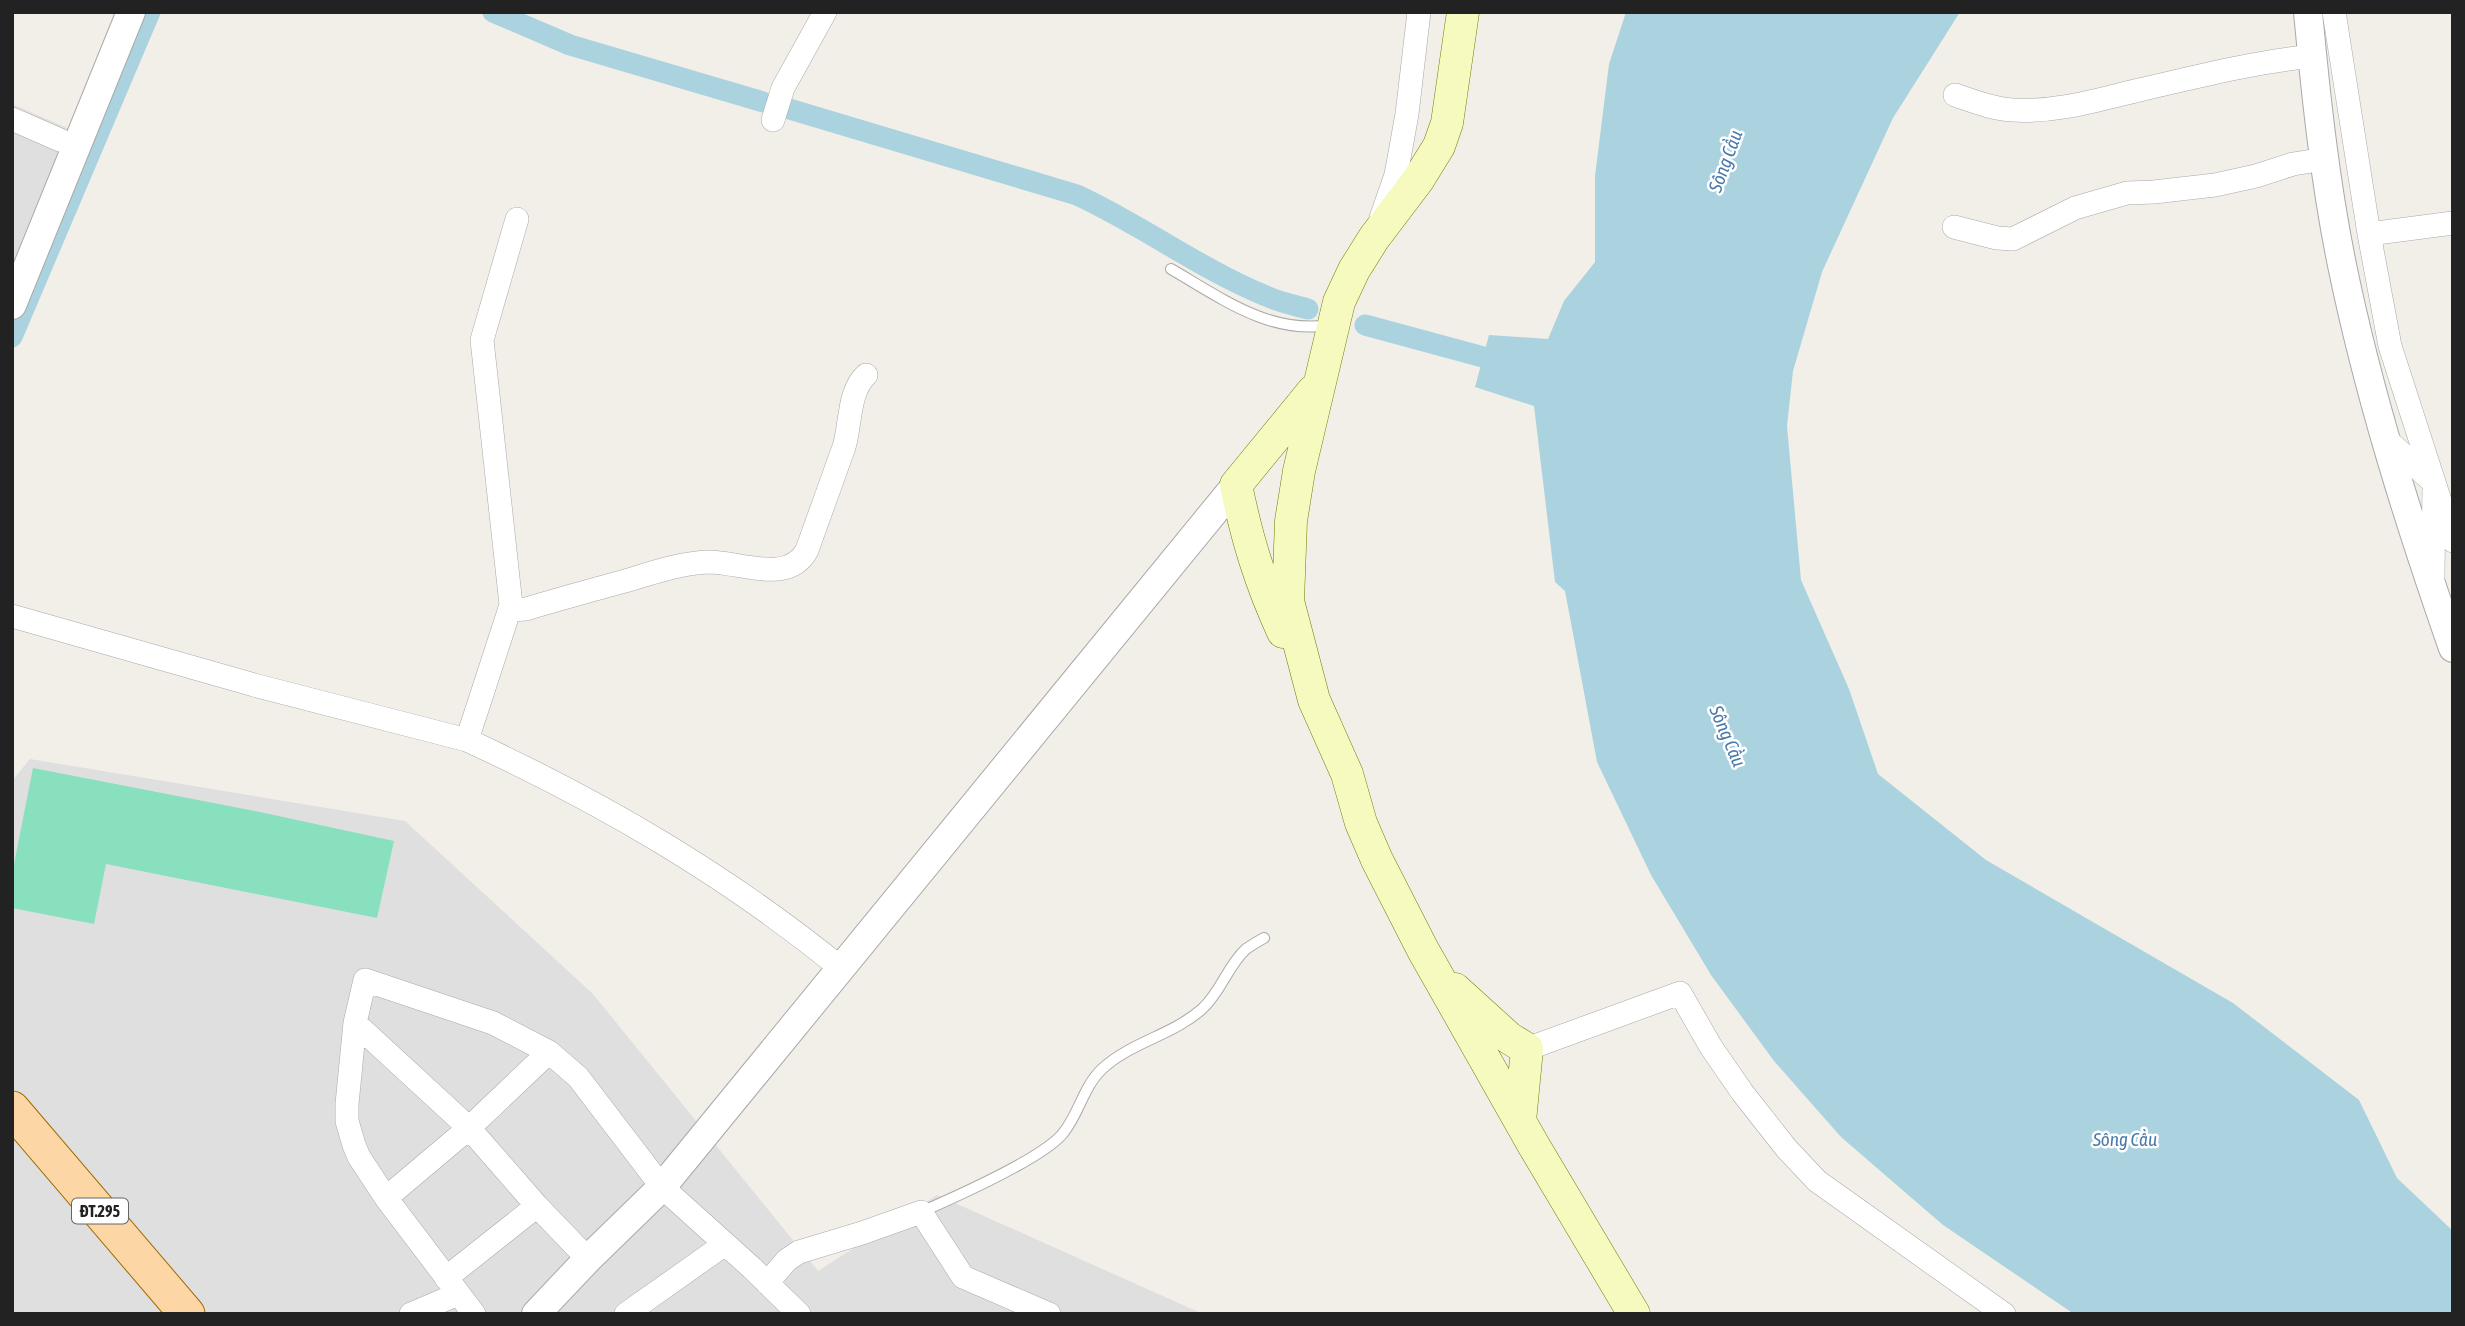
<svg xmlns="http://www.w3.org/2000/svg" width="2465" height="1326" font-family="'Asap Condensed',sans-serif">
	<rect width="100%" height="100%" fill="#f2efe9"/>
	<!-- residential -->
	<path fill="#e0dfdf" d="M12,104L72,130L12,273Z
		M30,759L405,821L593,994L818,1271L937,1195L1203,1314H12V781Z"/>
	<!-- pitch -->
	<path fill="#88e0be" d="M33,768L260,812L394,841L377,918L106,864L94,924L12,908V874Z"/>
	<!-- water -->
	<path fill="#aad3df" d="M1626,12H1960L1893,118L1822,272L1793,371L1787,426L1801,580L1849,689L1878,774L1986,860L2233,1003L2359,1100L2397,1178L2453,1231V1314H2074L1943,1225L1841,1137L1774,1061L1711,975L1651,875L1597,762L1565,591L1555,582L1534,406L1475,387L1489,335L1548,339L1564,301L1595,262V176L1609,64Z"/>
	<g fill="none" stroke-linecap="round" stroke-linejoin="round">
		<!-- canal -->
		<path stroke="#aad3df" stroke-width="21" d="M493,12L570,45L763,102
			M786,108L1077,195C1142,225 1200,269 1266,296C1279,302 1294,305 1308,309
			M1365,325L1509,364
			M12,337L150,12"/>
		<defs>
			<path id="service" d="M1171,269C1221,298 1270,335 1330,325
				M921,1212C953,1198 1046,1157 1064,1132C1079,1113 1084,1086 1102,1069C1131,1042 1173,1035 1202,1009C1221,992 1228,965 1246,949C1252,945 1258,941 1264,938"/>
			<path id="minor" d="M2334,12L2369,234L2390,346L2453,541
				M1955,95C1973,101 1992,109 2012,110C2055,113 2097,100 2139,90C2196,77 2254,62 2313,56
				M12,119L60,140
				M773,120L783,88L825,12
				M1381,218L1396,175L1407,114L1419,12
				M517,219L482,340L511,605L467,740C603,803 725,874 842,969
				M1954,227L1997,238L2013,239L2075,208L2127,193L2154,192L2215,185L2256,176L2293,164L2325,159
				M2369,234L2453,223
				M2385,438L2434,483L2433,577
				M510,610L526,609C559,599 592,590 625,581C652,573 680,563 709,562C740,562 789,585 807,550C819,516 832,481 844,447C851,424 848,392 866,375
				M12,616L254,685L467,740
				M355,1023L469,1128L537,1206L588,1259
				M1527,1049L1680,993L1711,1047L1742,1092L1786,1148L1817,1181L2004,1314
				M386,1198L469,1128L549,1052
				M446,1278L537,1206
				M767,1283L787,1260L799,1252L862,1233L921,1212L963,1277L1049,1314
				M411,1314L458,1294
				M474,1314L386,1198L359,1157L354,1145L347,1121V1104L355,1023L365,980L493,1023L549,1052L578,1077L662,1187L752,1268L799,1314
				M626,1314L725,1244"/>
			<path id="tertiary" d="M2308,12C2316,97 2325,182 2342,265C2369,396 2409,522 2453,648
				M12,305L131,12
				M536,1314L588,1259L662,1187L1236,485"/>
			<path id="secondary" d="M1463,12L1447,123L1439,146L1418,180L1374,238L1354,270L1339,302L1299,471L1291,521L1288,601L1314,700L1347,774L1361,823L1377,860L1423,950L1534,1146L1634,1314
				M1283,632C1260,582 1247,539 1236,485L1313,391
				M1455,989L1509,1038L1527,1049L1520,1121"/>
			<path id="primary" d="M12,1109L187,1314"/>
		</defs>
		<!-- service casing -->
		<use href="#service" stroke="#a9a9a9" stroke-width="12"/>
		<!-- minor casing -->
		<use href="#minor" stroke="#a9a9a9" stroke-width="24"/>
		<!-- tertiary casing -->
		<use href="#tertiary" stroke="#a9a9a9" stroke-width="30"/>
		<!-- secondary casing -->
		<use href="#secondary" stroke="#707d05" stroke-width="33"/>
		<!-- primary casing -->
		<use href="#primary" stroke="#a06b00" stroke-width="37"/>
		<!-- service -->
		<use href="#service" stroke="#fff" stroke-width="10"/>
		<!-- minor -->
		<use href="#minor" stroke="#fff" stroke-width="23"/>
		<!-- tertiary -->
		<use href="#tertiary" stroke="#fff" stroke-width="28"/>
		<!-- secondary -->
		<use href="#secondary" stroke="#f7fabf" stroke-width="32"/>
		<!-- primary -->
		<use href="#primary" stroke="#fcd6a4" stroke-width="35"/>
	</g>
	<g text-anchor="middle" stroke-width="5" stroke-linejoin="round" paint-order="stroke">
		<!-- shield labels -->
		<rect fill="#fff" stroke="#646464" stroke-width="2" x="72" y="1198.5" width="56" height="25" rx="5"/>
		<g font-size="16" font-weight="bold" fill="#222">
			<text x="100" y="1217">ĐT.295</text>
		</g>
		<!-- water labels -->
		<g font-size="19" font-style="italic" fill="#4a7aab" stroke="#fff">
			<text transform="translate(1725 161) rotate(-70)" y="7">Sông Cầu</text>
			<text transform="translate(1728 736) rotate(67)" y="7">Sông Cầu</text>
			<text x="2125" y="1146">Sông Cầu</text>
		</g>
	</g>
	<!-- border -->
	<rect width="2465" height="1326" fill="none" stroke="#222222" stroke-width="28"/>
</svg>
